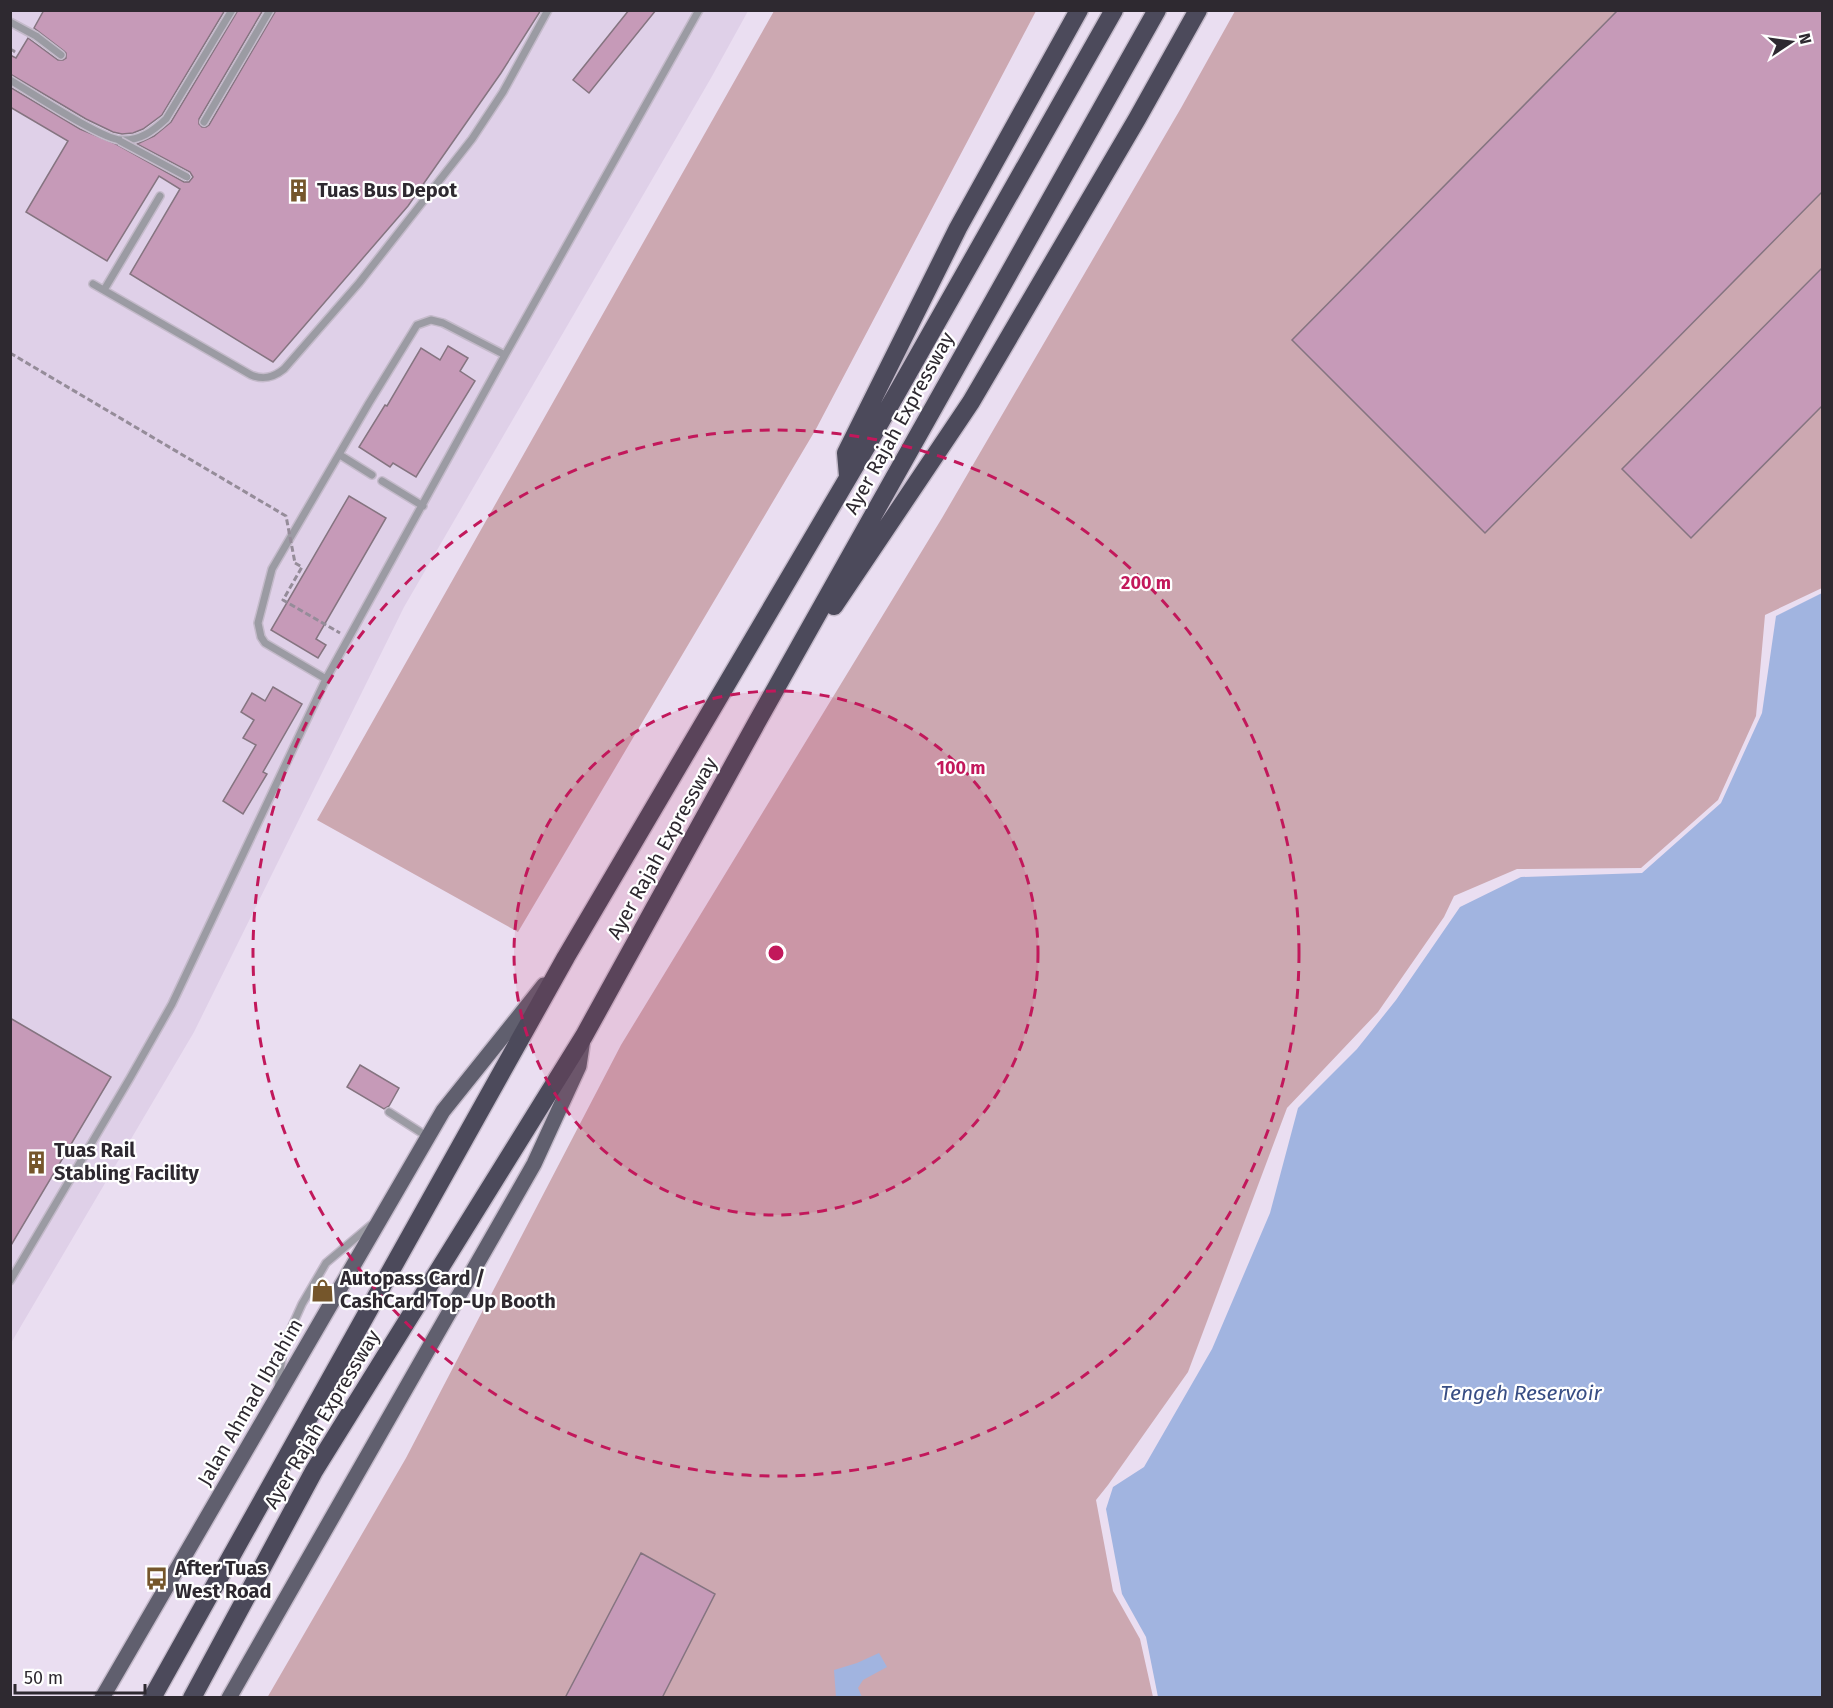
<svg xmlns="http://www.w3.org/2000/svg" width="1833" height="1708" font-family="'Fira Sans',sans-serif">
	<rect width="100%" height="100%" fill="#eadef1"/>
	<!-- built -->
	<path fill="#dfd0e8" d="M11,11H748L711,78L404,607L194,1032L11,1343Z"/>
	<!-- green -->
	<path fill="#cca8b1" d="M774,11H1036L816,429L518,932L317,820Z
		M1235,11H1822V588L1765,615L1756,716L1718,800L1641,868L1517,869L1454,896L1444,917L1378,1012L1287,1108L1188,1372L1108,1485L1096,1500L1113,1591L1140,1639L1153,1697L267,1698L406,1458L621,1045L942,518L1181,108Z"/>
	<!-- water -->
	<path fill="#a1b4e0" d="M1822,593V1697H1158L1146,1637L1122,1594L1106,1509L1113,1487L1144,1467L1212,1349L1270,1213L1298,1108L1357,1049L1396,1000L1460,907L1521,877L1642,873L1721,803L1762,713L1776,616Z
		M879,1653L887,1667L863,1680L858,1688L862,1697H836L834,1670L857,1663Z"/>
	<!-- building -->
	<path fill="#c69ab8" stroke="#857480" stroke-width="1.5" d="M44,10H225L162,115L143,129L133,133L122,134L113,132L86,119L10,74V55L16,58L28,38L58,60H63L66,58V53L64,51L34,28Z
		M238,10H263L199,119V124L202,127H206L209,125L276,10H541L501,73L408,206L273,362L130,274L180,189L159,176L107,261L26,212L68,141L10,107V87L80,129L116,144L184,182H189L193,177L190,172L137,144L154,136L171,122Z
		M629,10H656L589,93L573,80Z
		M1618,10H1822V192L1485,533L1292,340Z
		M1822,268V406L1691,538L1622,469Z
		M448,346L468,358L460,371L475,381L416,477L393,463L390,467L359,447L385,405L387,406L421,348L440,360Z
		M349,496L386,518L316,639L326,645L318,658L271,630Z
		M273,687L302,704L263,772L267,774L243,814L223,801L256,745L243,738L254,720L241,712L252,693L265,701Z
		M10,1018L111,1077L10,1247Z
		M360,1065L399,1088L389,1106L384,1109L347,1087Z
		M641,1553L715,1594L662,1698H565Z"/>
	<g fill="none" stroke-linecap="round" stroke-linejoin="round">
		<defs>
			<path id="lane" d="M36,36L61,55
				M10,80C32,93 101,139 121,140C140,141 153,131 166,119L232,10
				M204,122L270,10
				M93,284L251,375C263,380 273,378 284,369L359,283L472,139L503,92L548,10
				M104,290L160,196
				M340,455L372,475
				M382,481L423,506
				M326,679L265,643L261,637L258,623L272,569L369,403L417,325L431,320L443,323L505,355
				M389,1112L428,1137
				M10,1281L130,1078L172,1004L326,679L505,355L699,10
				M278,1387L284,1344L302,1304L326,1263L371,1225"/>
			<path id="primary" d="M102,1698L443,1111L544,985
				M229,1698L534,1164L579,1066L583,1039"/>
			<path id="highway" d="M848,476L846,453L958,228L1079,10
				M834,606L971,402L1137,119L1198,10
				M152,1698L566,957L868,444L1114,10
				M192,1698L314,1471L584,1036L757,722L1157,10"/>
		</defs>
		<!-- lane casing -->
		<use href="#lane" stroke="#c4baca" stroke-width="10"/>
		<!-- primary casing -->
		<use href="#primary" stroke="#c4baca" stroke-width="18"/>
		<!-- highway casing -->
		<use href="#highway" stroke="#c4baca" stroke-width="21"/>
		<!-- path -->
		<path stroke="#958c99" stroke-width="3" stroke-dasharray="6 3" stroke-linecap="butt" d="M10,49L14,51L10,56
			M295,563L302,567L283,600L340,633"/>
		<!-- lane -->
		<use href="#lane" stroke="#9b9ba3" stroke-width="7"/>
		<!-- primary -->
		<use href="#primary" stroke="#605f6e" stroke-width="15"/>
		<!-- highway -->
		<use href="#highway" stroke="#4c4a5b" stroke-width="18"/>
		<defs>
			<path id="lane-bridge" d="M10,22L36,36
				M120,141L187,177"/>
		</defs>
		<!-- lane-bridge casing -->
		<use href="#lane-bridge" stroke="#c4baca" stroke-width="10" stroke-linecap="butt"/>
		<!-- path-bridge -->
		<path stroke="#958c99" stroke-width="3" stroke-dasharray="6 3" stroke-linecap="butt" d="M10,353L286,516L295,563"/>
		<!-- lane-bridge -->
		<use href="#lane-bridge" stroke="#9b9ba3" stroke-width="7"/>
	</g>
	<!-- distance rings -->
	<circle cx="776" cy="953" r="262" fill="#c2185b" fill-opacity=".12"/>
	<g fill="none" stroke="#c2185b" stroke-width="3" stroke-dasharray="10 8">
		<circle cx="776" cy="953" r="262"/>
		<circle cx="776" cy="953" r="523"/>
	</g>
	<!-- icons -->
	<defs>
		<symbol id="building-bare" viewBox="-9 -9 18 18"><path d="M-4-6H4V6H1V3H-1V6H-4ZM-2.5-4.3h1.7v1.8h-1.7ZM.8-4.3h1.7v1.8H.8ZM-2.5-1h1.7V.8h-1.7ZM.8-1h1.7V.8H.8Z" fill="#75562b" stroke="#fff" stroke-width="2.5" paint-order="stroke"/></symbol>
		<symbol id="shop-bare" viewBox="-9 -9 18 18"><path d="M-5-2.5h2.3a2.7 3.5 0 0 1 5.4 0H5L5.5 6h-11ZM-1.5-2.5h3a1.5 2.3 0 0 0-3 0Z" fill="#75562b" stroke="#fff" stroke-width="2.5" paint-order="stroke"/></symbol>
		<symbol id="bus-bare" viewBox="-9 -9 18 18"><path d="M-5-6H5V4H4V6H2V4H-2V6H-4V4H-5ZM-3.5-4V0h7V-4ZM-3.5 1.2v1.5H-2V1.2ZM2 1.2v1.5H3.5V1.2Z" fill="#75562b" stroke="#fff" stroke-width="2.5" paint-order="stroke"/></symbol>
	</defs>
	<g fill-rule="evenodd">
		<use href="#building-bare" x="282" y="174" width="33" height="33"/>
		<use href="#building-bare" x="20" y="1146" width="33" height="33"/>
		<use href="#shop-bare" x="306" y="1274" width="33" height="33"/>
		<use href="#bus-bare" x="140" y="1562" width="33" height="33"/>
	</g>
	<g text-anchor="middle" stroke-width="4.5" stroke-linejoin="round" paint-order="stroke">
		<!-- poi labels -->
		<g font-size="20" font-weight="bold" fill="#2e2930" stroke="#fff" text-anchor="start">
			<text x="317" y="197">Tuas Bus Depot</text>
			<text x="54" y="1157">Tuas Rail<tspan x="54" dy="23">Stabling Facility</tspan></text>
			<text x="340" y="1285">Autopass Card /<tspan x="340" dy="23">CashCard Top-Up Booth</tspan></text>
			<text x="175" y="1575">After Tuas<tspan x="175" dy="23">West Road</tspan></text>
		</g>
		<!-- street labels -->
		<g font-size="20" fill="#2e2930" stroke="#fff">
			<text transform="translate(899 423) rotate(-61)" y="7">Ayer Rajah Expressway</text>
			<text transform="translate(662 848) rotate(-61)" y="7">Ayer Rajah Expressway</text>
			<text transform="translate(250 1402) rotate(-60)" y="7">Jalan Ahmad Ibrahim</text>
			<text transform="translate(322 1419) rotate(-59)" y="7">Ayer Rajah Expressway</text>
		</g>
		<!-- water labels -->
		<g font-size="21" font-style="italic" fill="#374d84" stroke="#fff">
			<text x="1521" y="1400">Tengeh Reservoir</text>
		</g>
	</g>
	<circle cx="776" cy="953" r="9" fill="#c2185b" stroke="#fff" stroke-width="3"/>
	<g font-size="18" text-anchor="middle" font-weight="bold" fill="#c2185b" stroke="#fff" stroke-width="4.5" stroke-linejoin="round" paint-order="stroke">
		<text x="1146" y="589">200 m</text>
		<text x="961" y="774">100 m</text>
	</g>
	<!-- border -->
	<rect width="1833" height="1708" fill="none" stroke="#2e2930" stroke-width="24"/>
	<!-- north arrow -->
	<g transform="translate(1791 42) rotate(77)" stroke="#ffffff" stroke-width="4.5" paint-order="stroke">
	<path d="M0-4.5L10 22L0 15L-10 22Z" fill="#2e2930"/>
	<text y="-9" font-size="16" font-weight="bold" text-anchor="middle" fill="#2e2930">N</text>
	</g>
	<!-- scale -->
	<path d="M15 1684v9h130v-9" fill="none" stroke="#2e2930" stroke-width="3"/>
	<text x="24" y="1684" font-size="18" fill="#2e2930" stroke="#ffffff" stroke-width="4.5" paint-order="stroke">50 m</text>
</svg>
